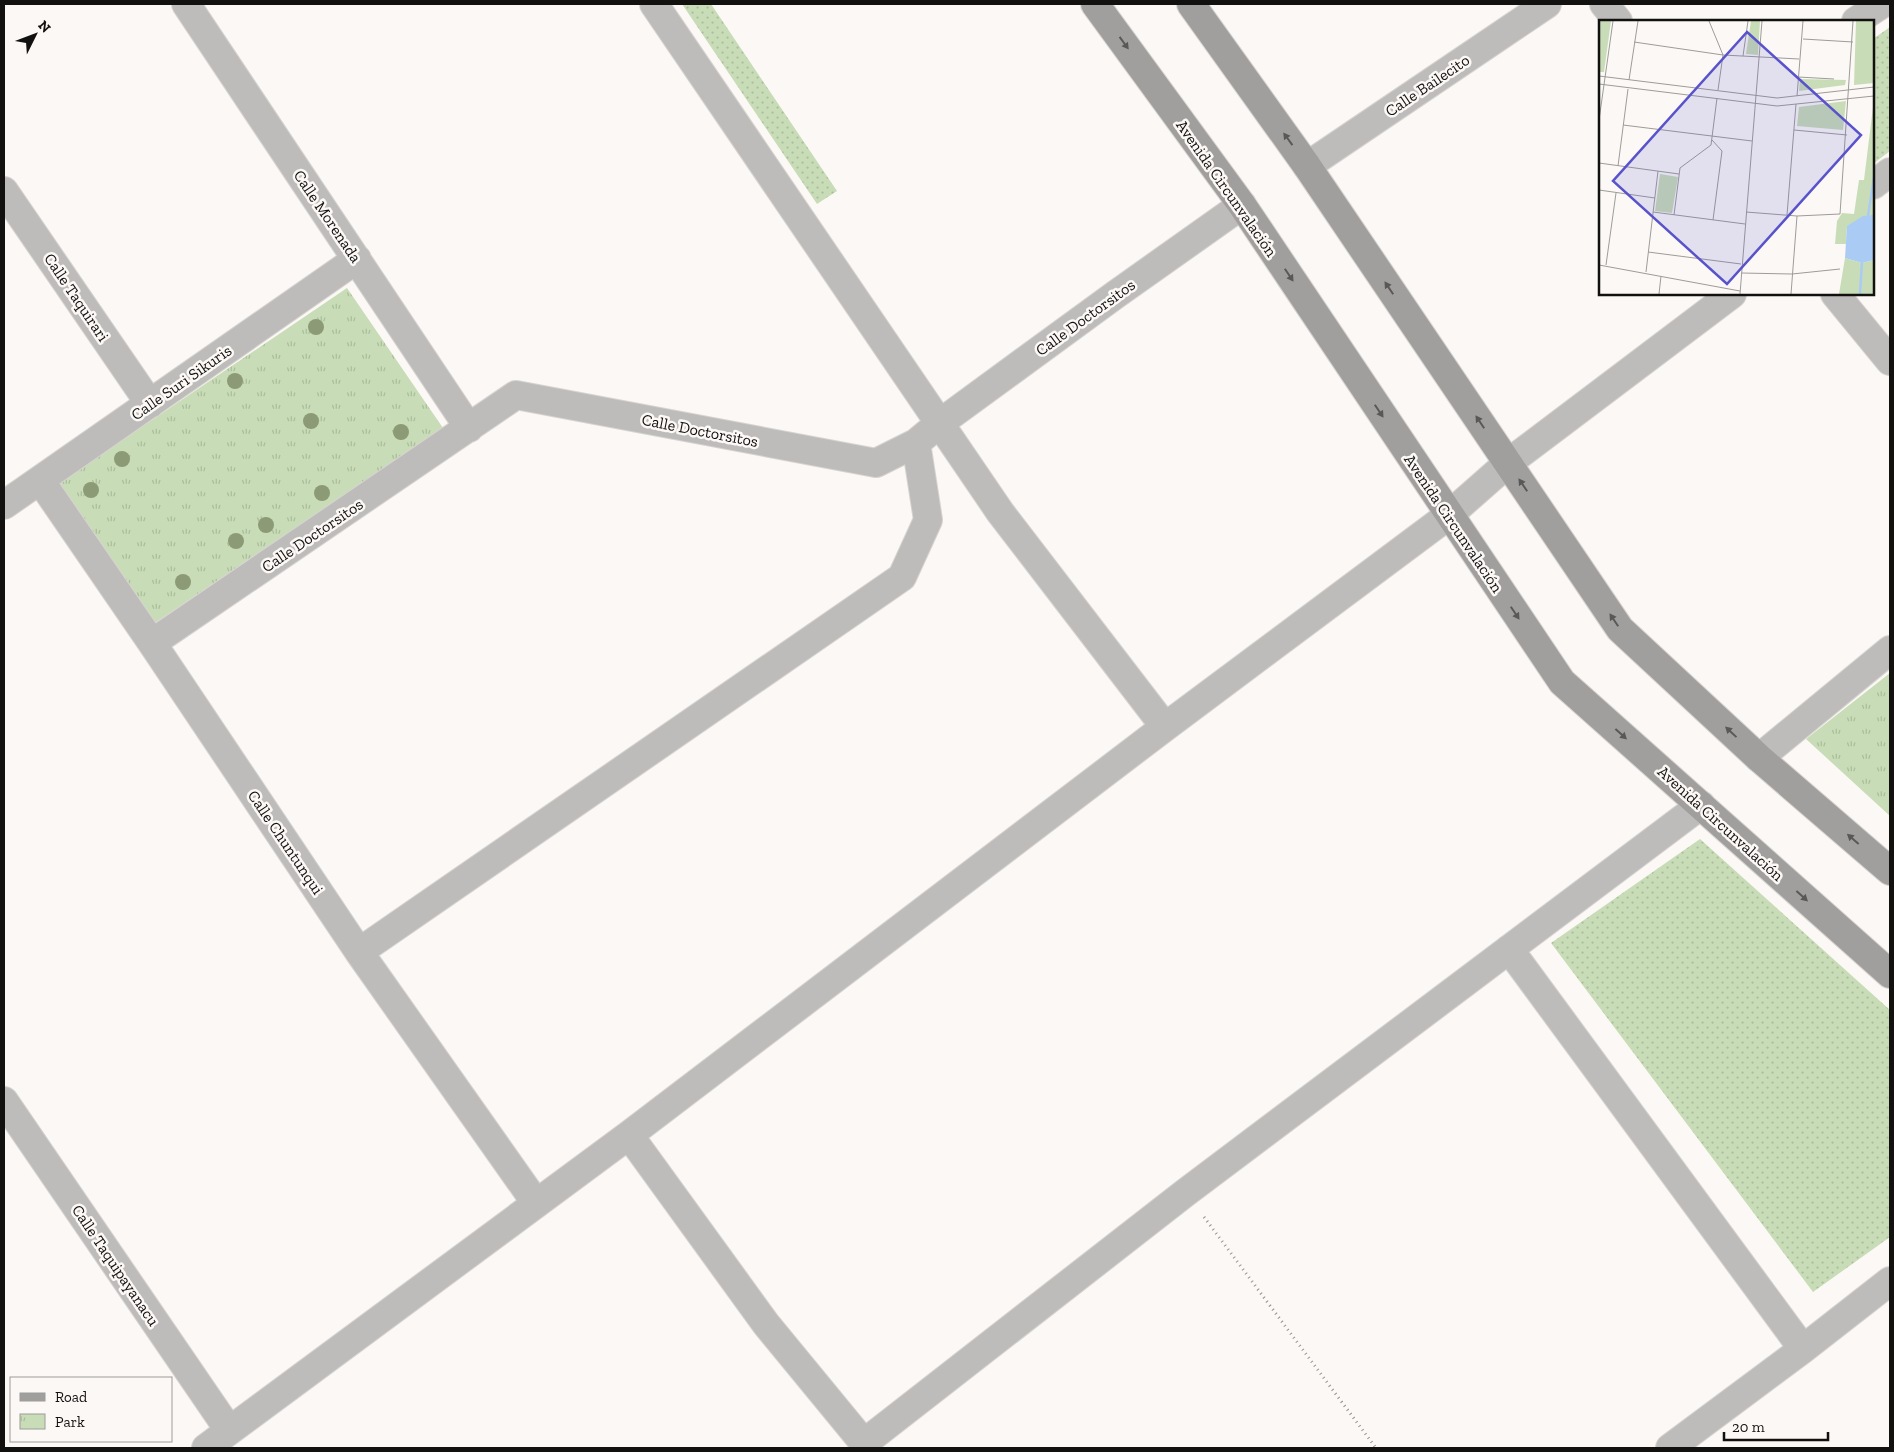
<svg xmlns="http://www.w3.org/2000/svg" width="1894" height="1452" font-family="'Zilla Slab',serif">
	<defs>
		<pattern id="grass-dots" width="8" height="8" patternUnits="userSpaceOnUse" patternTransform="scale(1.25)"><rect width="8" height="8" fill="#c8ddb7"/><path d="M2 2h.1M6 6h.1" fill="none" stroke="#abbd9c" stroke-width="1.8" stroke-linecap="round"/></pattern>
		<pattern id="park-tufts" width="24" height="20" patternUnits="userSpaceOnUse" patternTransform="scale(1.25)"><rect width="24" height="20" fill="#c8ddb7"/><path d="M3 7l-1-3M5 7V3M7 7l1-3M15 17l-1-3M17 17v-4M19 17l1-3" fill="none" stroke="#abbd9c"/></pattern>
	</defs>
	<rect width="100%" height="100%" fill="#fbf8f5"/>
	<!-- grass -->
	<path fill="url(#grass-dots)" d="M682,4H711L837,191L817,204Z
		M1890,27V151L1873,164V39Z
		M1700,839L1890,1010V1237L1813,1292L1551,943Z"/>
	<!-- park -->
	<path fill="url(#park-tufts)" d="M347,288L443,428L152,625L56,485Z
		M1890,673V816L1806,739Z"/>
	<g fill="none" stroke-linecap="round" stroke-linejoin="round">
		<defs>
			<path id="minor" d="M186,4L469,428
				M654,4L1000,512L1165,727
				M1604,4L1618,21
				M1856,21L1882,4
				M1307,166L1547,4
				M1873,185L1890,172
				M4,191L150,404
				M1835,294L1890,361
				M40,480L152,643L359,952L536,1203
				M4,505L357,259
				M152,643L516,395L876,463L916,443L940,423L1115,295L1242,205
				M1759,758L1890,650
				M1509,949L1803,1349
				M359,952L902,577L928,520L916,443
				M4,1101L229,1430
				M629,1135L766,1324L868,1448
				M864,1443L1185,1193L1701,805
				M206,1448L629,1135L1165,727L1449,515L1508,463L1732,294
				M1670,1448L1803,1349L1890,1281"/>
			<path id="secondary" d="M1095,4L1242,205L1562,682L1890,974
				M1191,4L1307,166L1620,629L1759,758L1890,871"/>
		</defs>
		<!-- minor casing -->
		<use href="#minor" stroke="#d6d3d0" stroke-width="30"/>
		<!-- secondary casing -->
		<use href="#secondary" stroke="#d6d3d0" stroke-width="30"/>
		<!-- path -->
		<path stroke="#93918f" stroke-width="3" stroke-dasharray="1 4" stroke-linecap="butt" d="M1204,1217L1376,1448"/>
		<!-- minor -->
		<use href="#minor" stroke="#bebcbb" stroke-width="28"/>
		<!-- secondary -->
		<use href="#secondary" stroke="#a19f9d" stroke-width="28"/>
	</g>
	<!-- trees -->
	<g fill="#8c9a75">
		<circle cx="316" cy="327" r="8"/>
		<circle cx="235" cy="381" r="8"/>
		<circle cx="311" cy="421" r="8"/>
		<circle cx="401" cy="432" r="8"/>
		<circle cx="122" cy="459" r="8"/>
		<circle cx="91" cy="490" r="8"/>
		<circle cx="322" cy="493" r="8"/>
		<circle cx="266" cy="525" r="8"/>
		<circle cx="236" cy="541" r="8"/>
		<circle cx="183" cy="582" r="8"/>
	</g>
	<!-- one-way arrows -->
	<defs><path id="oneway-solid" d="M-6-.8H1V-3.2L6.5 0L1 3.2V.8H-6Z" transform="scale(1.25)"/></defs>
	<g fill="#5a5856">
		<use href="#oneway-solid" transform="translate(1124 43) rotate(54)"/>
		<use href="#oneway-solid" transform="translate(1288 139) rotate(-126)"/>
		<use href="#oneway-solid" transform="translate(1289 275) rotate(56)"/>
		<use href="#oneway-solid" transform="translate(1389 288) rotate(-124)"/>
		<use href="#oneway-solid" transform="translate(1379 411) rotate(56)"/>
		<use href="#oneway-solid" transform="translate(1480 422) rotate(-124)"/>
		<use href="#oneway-solid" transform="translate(1523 485) rotate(-124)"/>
		<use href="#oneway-solid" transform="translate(1515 613) rotate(56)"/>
		<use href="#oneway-solid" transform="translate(1614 620) rotate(-124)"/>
		<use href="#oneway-solid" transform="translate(1731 732) rotate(-137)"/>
		<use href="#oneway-solid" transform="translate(1621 734) rotate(42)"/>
		<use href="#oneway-solid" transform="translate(1853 839) rotate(-139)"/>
		<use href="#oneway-solid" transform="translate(1802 896) rotate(42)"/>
	</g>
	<g text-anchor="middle" stroke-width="5" stroke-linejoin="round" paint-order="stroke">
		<!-- street labels -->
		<g font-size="16" fill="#121110" stroke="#fbf8f5">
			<text transform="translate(1427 85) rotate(-34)" y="6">Calle Bailecito</text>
			<text transform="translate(1227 188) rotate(55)" y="6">Avenida Circunvalación</text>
			<text transform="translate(328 216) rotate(56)" y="6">Calle Morenada</text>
			<text transform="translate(77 297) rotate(56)" y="6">Calle Taquirari</text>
			<text transform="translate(1085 317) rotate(-36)" y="6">Calle Doctorsitos</text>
			<text transform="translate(181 382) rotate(-35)" y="6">Calle Suri Sikuris</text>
			<text transform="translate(700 430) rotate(11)" y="6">Calle Doctorsitos</text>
			<text transform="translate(1454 523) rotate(56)" y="6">Avenida Circunvalación</text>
			<text transform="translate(312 535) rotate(-34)" y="6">Calle Doctorsitos</text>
			<text transform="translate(1721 823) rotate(42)" y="6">Avenida Circunvalación</text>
			<text transform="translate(286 842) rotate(56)" y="6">Calle Chuntunqui</text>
			<text transform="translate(116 1265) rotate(56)" y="6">Calle Taquipayanacu</text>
		</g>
	</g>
	<!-- overview -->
	<g transform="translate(1599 20)">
		<rect width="275" height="275" fill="#fbf8f5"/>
		<path d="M152,1H161L159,35L147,34ZM257,1H275V63L255,65ZM275,79V197L248,206L247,224H236L238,201L243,193L255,194L260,160H265ZM247,81L244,110L198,106L200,87ZM246,238L263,243L275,240V274H240Z" fill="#c8ddb7"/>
		<path d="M0,1H12L5,52H0ZM201,59L247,60L246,65L200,71ZM61,154L79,157L73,193L56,191Z" fill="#c8ddb7"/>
		<path d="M274,195L275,240L263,243L246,238L248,206L264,196Z" fill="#aacbf3"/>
		<path fill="none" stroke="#aacbf3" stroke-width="2.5" d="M269,196L275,157M261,274L263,242"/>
		<path fill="none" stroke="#9e9c99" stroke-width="1" d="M110,1L124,35L119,70M204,19L254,22M35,22L124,35L200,39M144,36L149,1M0,56L178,78L275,67M199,57L235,59M30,60L39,1M0,64L178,86L275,76M198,76L204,1M0,100L14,1M24,105L153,121M195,110L248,115M113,120L123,131L114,200M0,143L80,154M19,146L29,69M0,170L56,178M54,192L146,204M147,192L198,196L241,194L254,1M75,195L81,148L112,125L118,78M188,195L197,84M49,232L142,244M0,245L141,271M7,245L17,173M47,252L59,151M142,253L193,254L241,249M60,274L62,256M141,274L163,1M192,274L198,196"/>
		<path fill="#5953cb" fill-opacity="0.15" stroke="#5953cb" stroke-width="2.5" d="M148,12L262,115L128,264L14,161Z"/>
		<rect width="275" height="275" fill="none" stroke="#121110" stroke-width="2.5"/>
	</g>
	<!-- border -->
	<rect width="1894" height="1452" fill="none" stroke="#121110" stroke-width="10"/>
	<!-- legend -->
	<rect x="10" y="1377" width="162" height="65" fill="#fbf8f5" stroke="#9e9c99"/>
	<rect x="20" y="1393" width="25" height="8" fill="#a19f9d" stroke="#9e9c99"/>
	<text x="55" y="1402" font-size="15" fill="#121110">Road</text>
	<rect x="20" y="1414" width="25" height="15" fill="url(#park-tufts)" stroke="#9e9c99"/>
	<text x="55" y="1427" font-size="15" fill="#121110">Park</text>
	<!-- north arrow -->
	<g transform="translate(35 35) rotate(48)" stroke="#fbf8f5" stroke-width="4" paint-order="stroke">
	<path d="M0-4L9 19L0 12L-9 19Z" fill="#121110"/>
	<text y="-8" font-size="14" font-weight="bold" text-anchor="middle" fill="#121110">N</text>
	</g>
	<!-- scale -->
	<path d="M1724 1432v8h104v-8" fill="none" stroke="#121110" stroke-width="2.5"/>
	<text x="1732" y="1432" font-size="15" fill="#121110" stroke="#fbf8f5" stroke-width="4" paint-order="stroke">20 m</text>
</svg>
